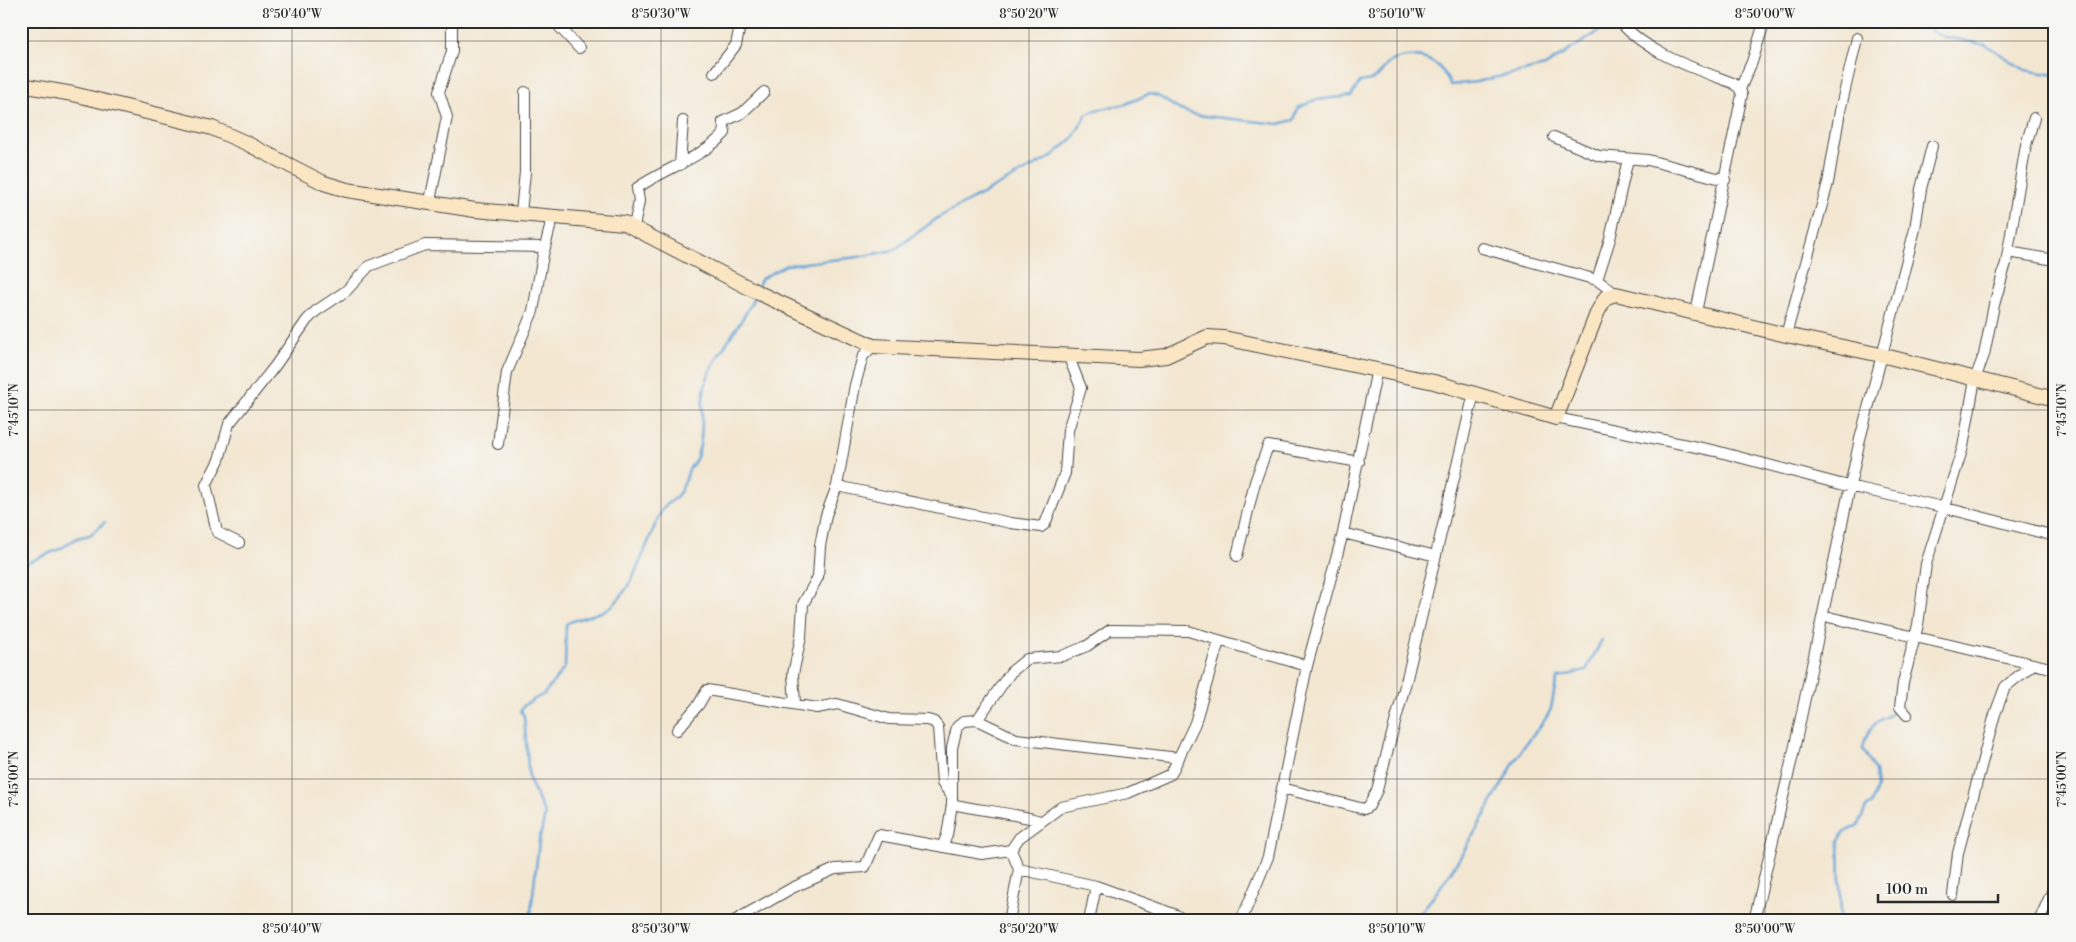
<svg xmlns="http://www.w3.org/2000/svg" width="2076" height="942" font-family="'Libre Bodoni',serif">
	<rect width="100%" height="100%" fill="#f6f6f2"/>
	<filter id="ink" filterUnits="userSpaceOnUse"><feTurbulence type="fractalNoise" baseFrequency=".02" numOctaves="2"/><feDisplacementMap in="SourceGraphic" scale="10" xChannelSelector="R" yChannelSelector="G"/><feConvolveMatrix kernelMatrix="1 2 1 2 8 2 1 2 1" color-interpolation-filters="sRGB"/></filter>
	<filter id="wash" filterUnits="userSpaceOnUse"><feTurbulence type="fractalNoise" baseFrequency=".0096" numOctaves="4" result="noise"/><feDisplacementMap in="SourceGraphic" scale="20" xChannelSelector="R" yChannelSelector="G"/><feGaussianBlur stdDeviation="1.12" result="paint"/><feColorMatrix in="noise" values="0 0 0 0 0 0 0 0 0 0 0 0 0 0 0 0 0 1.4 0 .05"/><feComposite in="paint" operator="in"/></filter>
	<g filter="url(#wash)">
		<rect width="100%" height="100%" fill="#f3e7d2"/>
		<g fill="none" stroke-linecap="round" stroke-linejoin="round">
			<!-- stream -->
			<path stroke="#65a4d8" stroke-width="2.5" d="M1921,21L1931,31L1945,37L1986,45L2025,70L2055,75
				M758,287L761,279L786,265L858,257L894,250L939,217L1051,157L1073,138L1086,115L1096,110L1126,104L1149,94L1158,96L1180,110L1196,115L1279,124L1294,120L1298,108L1315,100L1351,96L1360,82C1364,81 1371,81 1375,78C1382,74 1385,64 1392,61C1416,51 1441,59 1450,85L1476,82L1545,66L1615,21
				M21,565L60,549L77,538L90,535L105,522
				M530,921L539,841L545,815L529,779L524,716L521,711L524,705L544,694L565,667L566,624C580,616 600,616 612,606C636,585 647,539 662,510C665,504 672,502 676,497C684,489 685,480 689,470C691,466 695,462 697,457C706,431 698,404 707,379C718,349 742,326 754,297
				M1413,921C1460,870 1487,806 1523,748C1531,736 1544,724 1550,711C1554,700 1553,689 1558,678L1586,670L1602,640
				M1841,921L1839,841L1843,833L1858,826L1866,808L1872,804L1877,787L1875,771L1863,749C1865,741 1866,733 1872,727C1879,718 1892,718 1895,706"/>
		</g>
	</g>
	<g filter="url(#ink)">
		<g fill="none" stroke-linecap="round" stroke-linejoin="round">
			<defs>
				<path id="street" d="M554,21L579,48
					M1619,21C1648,54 1693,68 1733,83L1740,89L1742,95L1696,312
					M714,73L736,45L741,21
					M1740,89L1752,62L1764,23
					M1554,137L1599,156L1648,160L1725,180
					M680,165L683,121
					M430,201L447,117L439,92L452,51V21
					M521,213L525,172V92
					M634,227L639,201L637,188C666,168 700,159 725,133L723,122L742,113L764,92
					M1482,248L1597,280L1616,294
					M2008,252L2055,260
					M1597,280L1610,239L1628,159
					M1786,335L1828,183L1840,111L1857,38
					M1556,418L1716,451L1840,484L1938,506L2055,536
					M498,444L507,372L533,311L543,255L550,227V215
					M837,486L1011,523L1041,527L1045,524L1065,473L1068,430L1081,388L1068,355
					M1343,533L1436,556
					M239,543L217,532L206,485L219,460L229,424L275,366L307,320L316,311L346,291L369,266L425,245L545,247
					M1237,556L1255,482L1268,446L1359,462
					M1824,616L2055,669
					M795,704L793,674L801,637L803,604L818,577L820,546L826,515L837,486L855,385L863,356L873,346
					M1907,715L1900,707L1903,683L1918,625L1926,564L1963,447L1975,379L1984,355L1994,305L2006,263L2026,145L2034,118
					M977,720L1011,672L1027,659L1062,656L1087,646L1110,630L1188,631L1307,666
					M677,730L699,704L707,690L817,708L837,704L889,719L928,720L934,722L938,727L942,783L952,796
					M1282,788L1364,809L1369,806L1377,790L1407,678L1474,393
					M952,804C981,811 1011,812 1040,821
					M942,847L947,835L952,804V748L957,727L964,721L977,720L1016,739L1179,758
					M1019,869L1096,886L1176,915L1185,921
					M1953,895L1958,853L1995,714L2005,687L2032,665
					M734,921L792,888L835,869L865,867L879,835L982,854L1011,850L1019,838L1061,807L1128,793L1171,774L1195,723L1219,641
					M1009,921L1019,869L1011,850
					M1089,921L1096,886
					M1241,921L1268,857L1307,666L1343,533L1377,369
					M1754,921L1794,750L1860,439L1915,229L1921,189L1932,146
					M2039,921L2055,885"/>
				<path id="secondary" d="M21,85L73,94L212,128L246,143L324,183L347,190L475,210L624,223L761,294L873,346L1139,359L1166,356L1207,337L1224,338L1434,382L1556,418L1598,311L1606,297L1616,294L1786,335L1881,355L2055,399"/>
			</defs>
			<!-- street casing -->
			<use href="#street" stroke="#494744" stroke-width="12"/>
			<!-- secondary casing -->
			<use href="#secondary" stroke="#494744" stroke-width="16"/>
			<!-- street -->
			<use href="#street" stroke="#fff" stroke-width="10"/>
			<!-- secondary -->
			<use href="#secondary" stroke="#fbe6c4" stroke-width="14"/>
		</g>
	</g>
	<!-- ticks -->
	<path fill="none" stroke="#2b2b2b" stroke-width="1" stroke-opacity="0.45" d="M292,21V921M661,21V921M1029,21V921M1397,21V921M1765,21V921M21,41H2055M21,410H2055M21,779H2055"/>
	<!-- margin -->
	<rect width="2076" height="942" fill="none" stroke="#f6f6f2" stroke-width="55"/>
	<!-- scale -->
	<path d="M1878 894v8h120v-8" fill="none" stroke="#2b2b2b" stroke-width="2.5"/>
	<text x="1886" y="894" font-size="15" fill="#2b2b2b" stroke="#f6f6f2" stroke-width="4" paint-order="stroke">100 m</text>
	<rect x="28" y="28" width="2020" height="886" fill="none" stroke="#2b2b2b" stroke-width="2"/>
	<g font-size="12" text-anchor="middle" fill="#2b2b2b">
		<text x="292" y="18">8°50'40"W</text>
		<text x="661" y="18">8°50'30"W</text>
		<text x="1029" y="18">8°50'20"W</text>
		<text x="1397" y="18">8°50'10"W</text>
		<text x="1765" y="18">8°50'00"W</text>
		<text transform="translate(14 410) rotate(-90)" y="4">7°45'10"N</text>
		<text transform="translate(2062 410) rotate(-90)" y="4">7°45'10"N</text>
		<text transform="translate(14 779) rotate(-90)" y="4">7°45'00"N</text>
		<text transform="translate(2062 779) rotate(-90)" y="4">7°45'00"N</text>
		<text x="292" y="933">8°50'40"W</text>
		<text x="661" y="933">8°50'30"W</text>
		<text x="1029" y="933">8°50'20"W</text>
		<text x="1397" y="933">8°50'10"W</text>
		<text x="1765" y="933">8°50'00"W</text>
	</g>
</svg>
